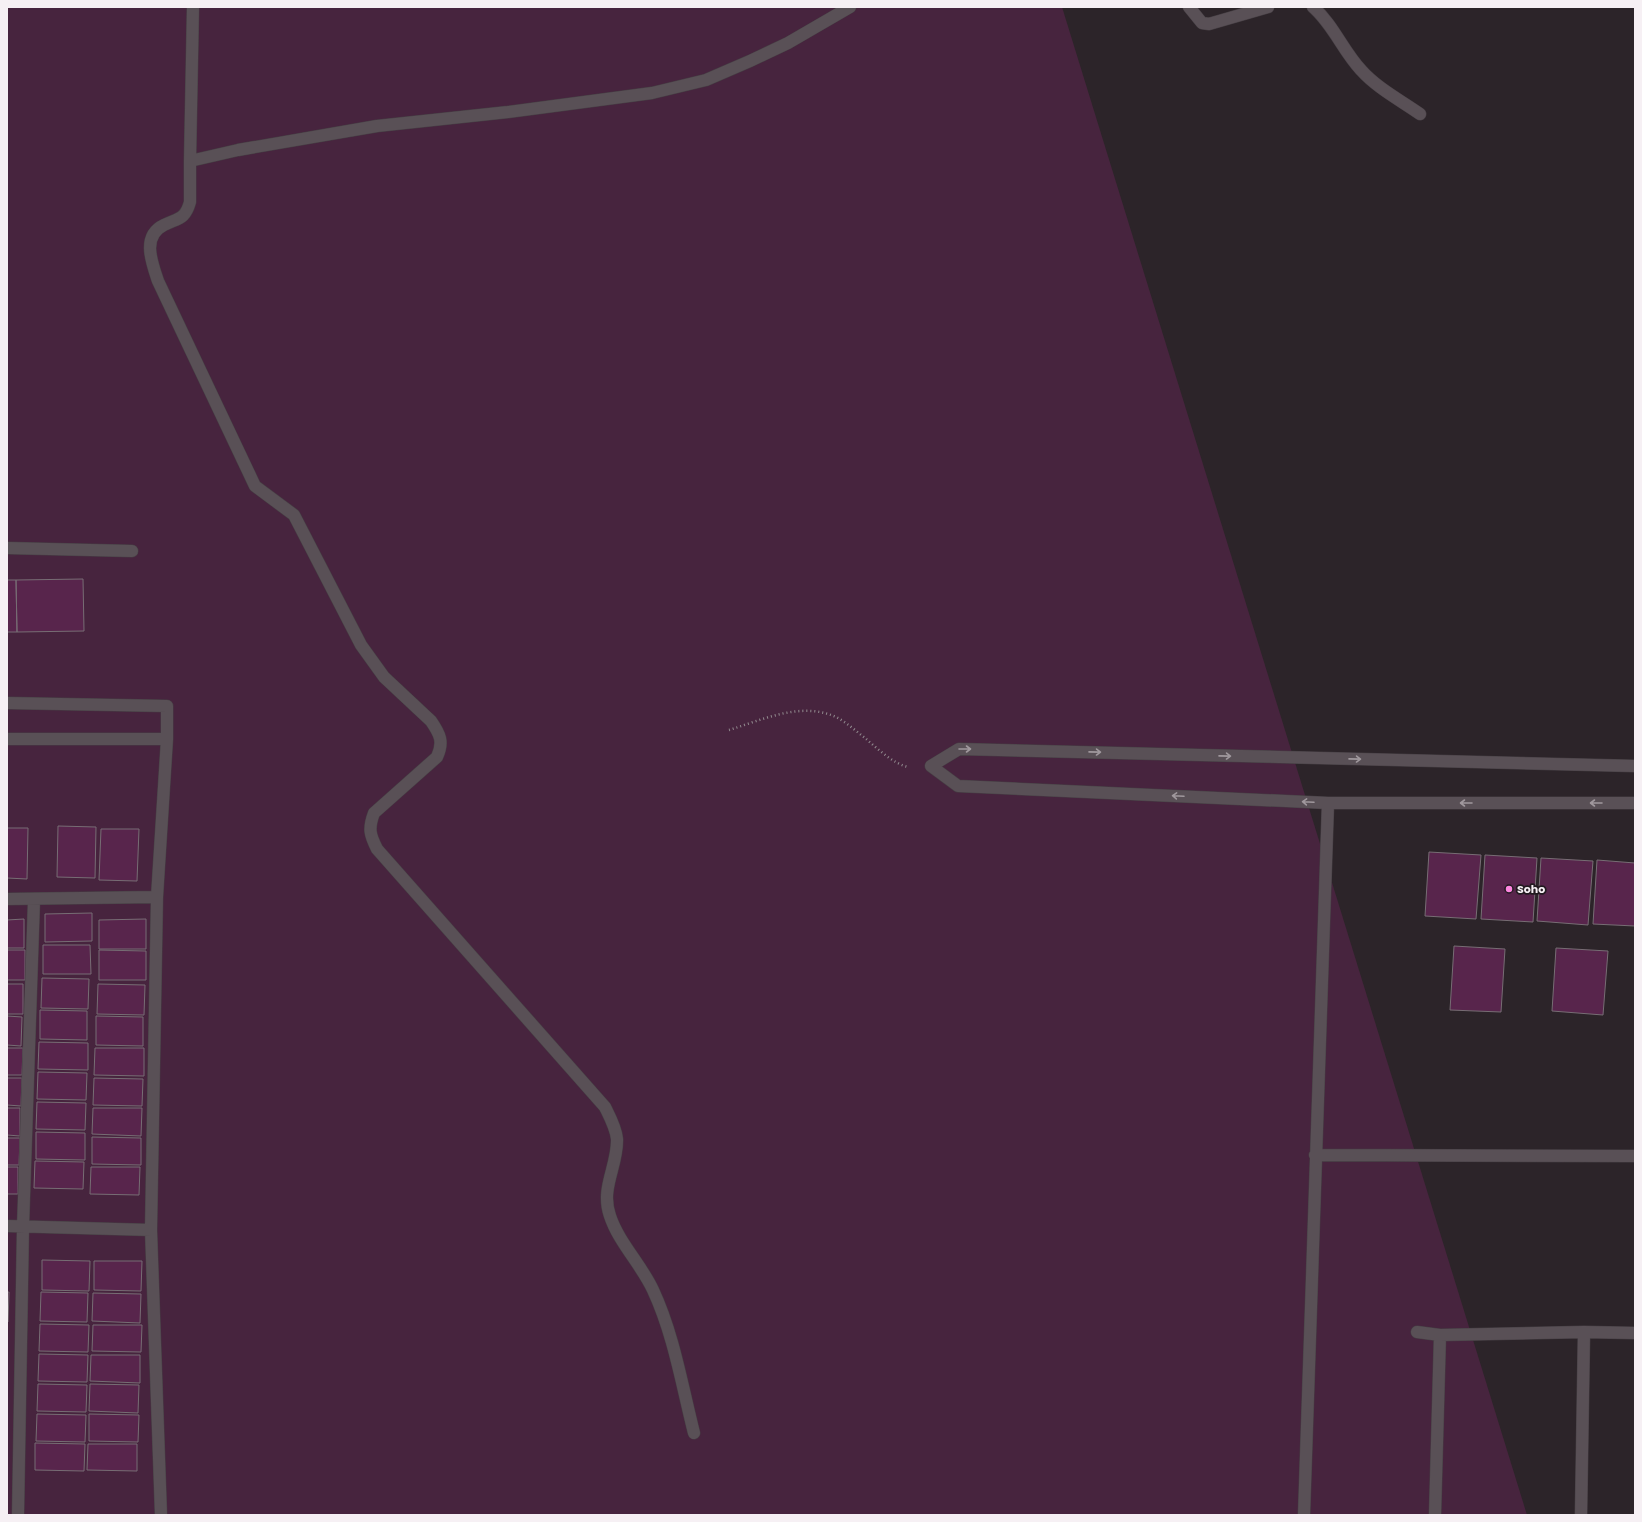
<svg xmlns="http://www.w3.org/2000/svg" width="1642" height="1522" font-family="Poppins,sans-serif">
	<rect width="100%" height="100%" fill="#2c2429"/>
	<!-- green -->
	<path fill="#47243e" d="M7,7H1062L1527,1515H7Z"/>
	<!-- building -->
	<path fill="#58254c" stroke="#776d74" d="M83,579L84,631L17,632L16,580Z
		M7,580H16L17,632H7Z
		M58,826L96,827L95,878L57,877Z
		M7,828H28L27,879L7,878Z
		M101,829H139L137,881L99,880Z
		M1429,852L1481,855L1476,919L1425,916Z
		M1485,855L1537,858L1533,922L1481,919Z
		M1541,858L1593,861L1588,925L1537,921Z
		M1597,860L1635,863V926L1593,924Z
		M92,913V941L45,942V914Z
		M24,919V948H7V920Z
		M146,919V949H99V920Z
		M43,945H90L91,974H43Z
		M1454,946L1505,949L1501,1012L1450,1010Z
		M1556,948L1608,951L1603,1015L1552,1011Z
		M7,950H25V980H7Z
		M99,950L146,951V980H99Z
		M42,978L89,979L88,1009L41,1008Z
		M7,984H23V1014H7Z
		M98,984L145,985L144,1015L97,1014Z
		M40,1010L87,1011V1040L40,1039Z
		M7,1016L22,1017L21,1046L7,1045Z
		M96,1016L143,1017V1046L96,1045Z
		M39,1042L88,1043V1070L38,1069Z
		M7,1048H23L22,1075H7Z
		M95,1048H144V1076L94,1075Z
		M38,1072L87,1073L86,1100L37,1099Z
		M7,1078H22L21,1106L7,1105Z
		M94,1078L143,1079L142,1106L93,1105Z
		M37,1102L86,1103L85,1130L36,1129Z
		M7,1108H20V1136L7,1135Z
		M93,1108H142L141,1136L92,1134Z
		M36,1132L85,1133V1160L36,1159Z
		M92,1137L141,1138V1165L92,1164Z
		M7,1138H20L19,1165H7Z
		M35,1161L84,1162L83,1189L34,1188Z
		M7,1167H18V1194H7Z
		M91,1167H140L139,1195L90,1194Z
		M42,1260L90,1261L89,1291L42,1290Z
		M94,1261H142L141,1291L94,1290Z
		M7,1292H9L8,1322H7Z
		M41,1292L88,1293L87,1322L40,1321Z
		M93,1293L141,1294L140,1323L92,1321Z
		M40,1324L89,1325L88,1352L39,1351Z
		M93,1325H142L141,1352L92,1351Z
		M39,1354L88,1355L87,1382L38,1381Z
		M91,1355H140V1383L90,1381Z
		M38,1384L87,1385L86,1412L37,1411Z
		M90,1384L139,1385L138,1413L89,1411Z
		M37,1414L86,1415L85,1442L36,1441Z
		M89,1414L139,1415L138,1442L89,1441Z
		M35,1443L85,1444L84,1471L35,1470Z
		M88,1444H137V1471L87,1470Z"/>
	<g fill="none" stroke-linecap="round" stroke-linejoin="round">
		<defs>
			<path id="minor" d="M1189,7L1202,23L1209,24L1268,7
				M1313,7C1333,24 1343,51 1361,70C1377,88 1400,100 1420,114
				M190,161L193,7
				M7,548L132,551
				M7,703L167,706V739L157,897L151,1230L161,1515
				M7,739H167
				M1635,766L959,749L931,766L958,786L1328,803H1635
				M7,899L157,897
				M1315,1155L1635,1156
				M7,1226L151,1230
				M1417,1332L1440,1335L1584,1332L1635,1333
				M694,1433C682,1386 674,1335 653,1290C641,1264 619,1243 610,1216C600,1188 618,1166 617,1139C616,1128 610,1117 605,1107L377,849C370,835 368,829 374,813L437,757C444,742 440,734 431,721L384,677L361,645L294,515L255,486L158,281C152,263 141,236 164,225C178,218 185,220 190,202V161L238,150L377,126L508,112L652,93L706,80L750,61L788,43L850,7
				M18,1515L23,1227L34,900
				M1304,1515L1328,803
				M1435,1515L1440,1335
				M1581,1515L1584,1332"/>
		</defs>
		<!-- minor casing -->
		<use href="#minor" stroke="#463f44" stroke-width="13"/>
		<!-- path -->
		<path stroke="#928b8f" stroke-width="2.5" stroke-dasharray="1 3" stroke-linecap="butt" d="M729,730C762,720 801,701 836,717C846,722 856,731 865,738C878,749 892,763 908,767"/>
		<!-- minor -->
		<use href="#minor" stroke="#595056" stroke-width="12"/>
	</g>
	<!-- one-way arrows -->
	<defs><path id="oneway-shaft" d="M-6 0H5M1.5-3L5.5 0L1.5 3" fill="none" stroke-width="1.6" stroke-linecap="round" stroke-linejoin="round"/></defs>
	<g stroke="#a0989d">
		<use href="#oneway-shaft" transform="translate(965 749)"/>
		<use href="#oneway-shaft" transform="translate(1095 752) rotate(1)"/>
		<use href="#oneway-shaft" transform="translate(1225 756) rotate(1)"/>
		<use href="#oneway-shaft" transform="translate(1355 759) rotate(1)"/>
		<use href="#oneway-shaft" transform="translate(1178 796) rotate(-177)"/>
		<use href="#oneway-shaft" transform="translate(1308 802) rotate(-177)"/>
		<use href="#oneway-shaft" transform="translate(1466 803) rotate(-180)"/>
		<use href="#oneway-shaft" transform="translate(1596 803) rotate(-180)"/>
	</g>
	<!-- markers -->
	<circle fill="#fe86e0" stroke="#221a20" stroke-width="1.5" cx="1509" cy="889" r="4"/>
	<g text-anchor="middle" stroke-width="3.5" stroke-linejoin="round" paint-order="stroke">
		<!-- poi labels -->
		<g font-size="11" font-weight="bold" fill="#f6f0f4" stroke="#221a20" text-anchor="start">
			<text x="1517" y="893">Soho</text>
		</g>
	</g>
	<!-- border -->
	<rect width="1642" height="1522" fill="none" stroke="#f6f0f4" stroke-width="16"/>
</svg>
